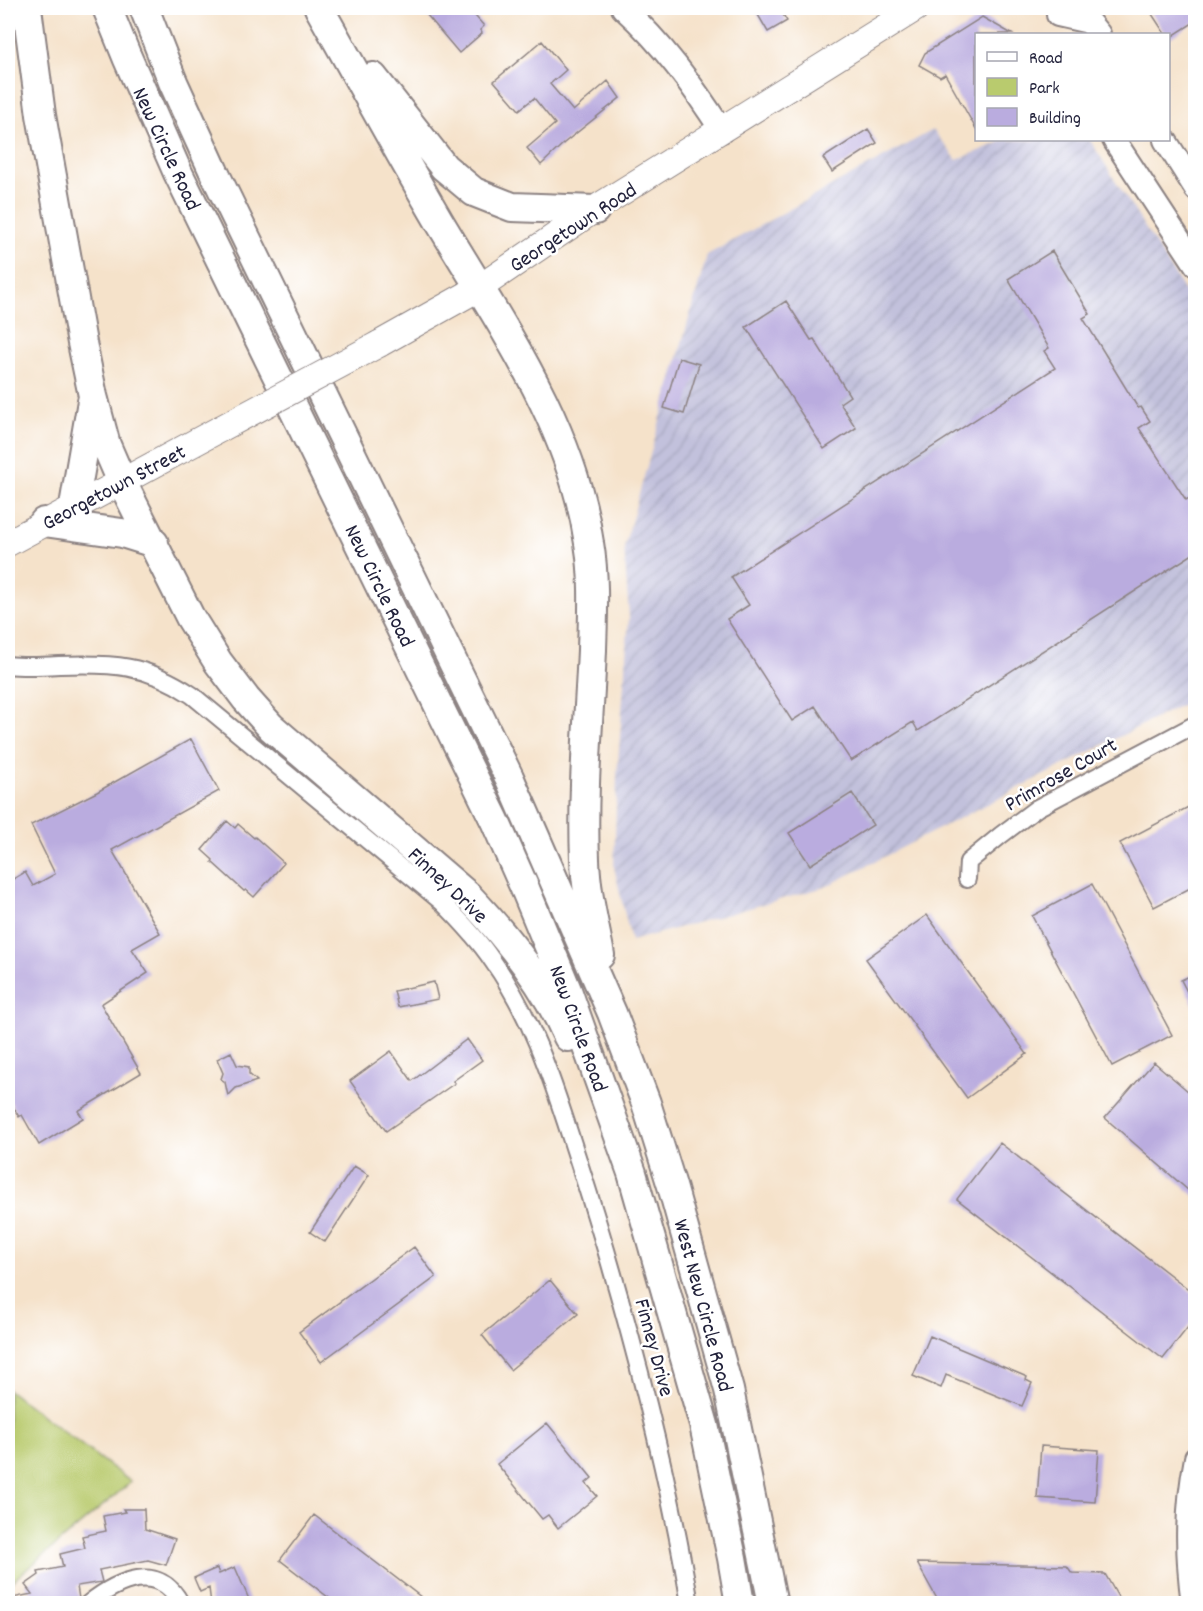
<svg xmlns="http://www.w3.org/2000/svg" width="1203" height="1611" font-family="Dekko,sans-serif">
	<defs>
		<pattern id="industrial-furrows" width="10" height="10" patternUnits="userSpaceOnUse" patternTransform="scale(1.5)"><rect width="10" height="10" fill="#c2c1dc"/><path d="M-1 1l2-2M0 10L10 0M9 11l2-2" fill="none" stroke="#a6a6be"/></pattern>
	</defs>
	<rect width="100%" height="100%" fill="#fff"/>
	<filter id="ink" filterUnits="userSpaceOnUse"><feTurbulence type="fractalNoise" baseFrequency=".0167" numOctaves="2"/><feDisplacementMap in="SourceGraphic" scale="12" xChannelSelector="R" yChannelSelector="G"/><feConvolveMatrix kernelMatrix="1 2 1 2 8 2 1 2 1" color-interpolation-filters="sRGB"/></filter>
	<filter id="wash" filterUnits="userSpaceOnUse"><feTurbulence type="fractalNoise" baseFrequency=".008" numOctaves="4" result="noise"/><feDisplacementMap in="SourceGraphic" scale="24" xChannelSelector="R" yChannelSelector="G"/><feGaussianBlur stdDeviation="1.35" result="paint"/><feColorMatrix in="noise" values="0 0 0 0 0 0 0 0 0 0 0 0 0 0 0 0 0 1.4 0 .05"/><feComposite in="paint" operator="in"/></filter>
	<g filter="url(#wash)">
		<rect width="100%" height="100%" fill="#f5e2ca"/>
		<!-- industrial -->
		<path fill="url(#industrial-furrows)" d="M933,130L957,160L1005,140H1090L1195,307V698L825,887L631,941L614,867L617,776L629,617L624,547L707,255Z"/>
		<!-- green -->
		<path fill="#b9cb6e" stroke="#6e7654" stroke-width="1.5" d="M8,1390L131,1482L8,1585Z"/>
		<g id="blocks">
			<!-- building -->
			<path fill="#baacdf" d="M436,8H468L484,26L480,30L482,33L459,53L427,15Z
				M754,8H779L787,21L768,32Z
				M1148,8H1196V21L1168,39V34H1165Z
				M982,17L1012,34H976V129L945,74L940,77L919,65L925,53Z
				M542,41L566,70L550,84L573,111L608,81L620,98L564,143L541,165L527,148L555,124L534,98L519,110L494,81Z
				M868,129L877,143L832,172L823,158Z
				M1052,251L1090,314L1083,318L1138,408L1141,407L1150,421L1139,428L1186,500L1196,494V552L918,731L913,722L851,761L815,706L792,721L727,619L749,605L731,577L1055,368L1044,351L1049,348L1008,279Z
				M786,301L811,340L814,339L850,396L840,403L856,428L824,449L746,327Z
				M679,358L699,364L684,414L664,408Z
				M191,739L219,791L112,850L160,933L132,949L148,973L101,1004L141,1073L78,1111L83,1118L39,1145L22,1115L19,1117L8,1098V882L25,872L33,886L55,874L31,825L97,792Z
				M852,793L873,825L810,865L789,833Z
				M1196,803V885L1154,907L1120,843Z
				M227,821L235,828L238,824L254,838L255,837L284,863L254,897L246,890L244,891L212,862L213,860L202,850Z
				M1092,884L1172,1035L1112,1066L1032,916Z
				M927,915L1027,1054L967,1098L866,959Z
				M1196,973V1009L1181,980Z
				M434,982L438,999L398,1007L394,991Z
				M467,1039L482,1060L453,1081L455,1083L386,1131L350,1081L391,1051L412,1081Z
				M231,1052L237,1065L249,1067V1074L257,1081L236,1088L228,1096L225,1082L221,1079L223,1073L217,1059Z
				M1154,1062L1196,1098V1197L1105,1118Z
				M1000,1143L1196,1295V1317L1163,1359L957,1199Z
				M354,1166L369,1175L325,1242L310,1232Z
				M414,1247L436,1277L321,1362L299,1332Z
				M550,1280L578,1314L510,1370L482,1335Z
				M930,1336L1027,1377L1026,1380L1032,1383L1022,1406L946,1375L941,1388L913,1376Z
				M547,1423L592,1478L586,1483L597,1496L558,1528L548,1515L542,1519L497,1464Z
				M1041,1446L1099,1450L1095,1502L1037,1498Z
				M123,1509H144L145,1529L175,1539L166,1565L148,1560L99,1570L102,1582L77,1586L79,1599L59,1604H12V1598L32,1594L25,1585L39,1575L38,1572L63,1567L60,1554L85,1548L82,1536L106,1531L103,1516L125,1512Z
				M314,1515L430,1604H337L280,1560Z
				M917,1563L1067,1566L1072,1573L1105,1574L1122,1604H940Z
				M235,1567L251,1604H211L209,1588L200,1592L194,1578L217,1568L219,1574Z"/>
		</g>
	</g>
	<g filter="url(#ink)">
		<use href="#blocks" fill-opacity="0" stroke="#8c8282" stroke-width="1.5"/>
		<g fill="none" stroke-linecap="round" stroke-linejoin="round">
			<defs>
				<path id="street" d="M8,665C24,667 42,666 59,665C112,663 146,664 192,695L442,902C460,920 478,939 492,960C530,1013 551,1076 571,1138C583,1175 595,1213 606,1250C640,1366 670,1484 690,1604
					M967,879L968,862L1001,835L1037,808L1196,724
					M88,1604C118,1580 159,1561 181,1604"/>
				<path id="secondary" d="M623,8C663,44 693,86 722,131
					M1058,15L1089,22L1099,34
					M1114,140L1196,265
					M1165,140L1196,189
					M1193,1604C1186,1552 1186,1509 1196,1458"/>
				<path id="primary" d="M379,344L479,288L601,205L916,8
					M8,543L220,429"/>
				<path id="highway" d="M27,8L41,115L82,343L93,396L106,445L122,482L190,617L218,662L246,699L271,727L468,896C508,938 545,984 568,1037
					M107,8L127,57L178,173L495,821L526,891L567,990L632,1173L704,1425L732,1558L740,1604
					M144,8L173,82L214,172L509,777L612,1013L646,1103L672,1186L729,1390L773,1604
					M319,8C359,79 398,151 439,221C499,322 572,424 589,543C595,578 593,614 592,650C589,719 582,790 585,859C586,892 594,923 600,955
					M373,77L444,167L474,192L512,207L595,210
					M74,506L92,401
					M44,522L122,533L154,543"/>
			</defs>
			<!-- street casing -->
			<use href="#street" stroke="#8c8282" stroke-width="20"/>
			<!-- secondary casing -->
			<use href="#secondary" stroke="#8c8282" stroke-width="26"/>
			<!-- primary casing -->
			<use href="#primary" stroke="#8c8282" stroke-width="28"/>
			<!-- highway casing -->
			<use href="#highway" stroke="#8c8282" stroke-width="32"/>
			<!-- street -->
			<use href="#street" stroke="#fff" stroke-width="16"/>
			<!-- secondary -->
			<use href="#secondary" stroke="#fff" stroke-width="22"/>
			<!-- primary -->
			<use href="#primary" stroke="#fff" stroke-width="26"/>
			<!-- highway -->
			<use href="#highway" stroke="#fff" stroke-width="28"/>
			<defs>
				<path id="primary-bridge" d="M220,429L379,344"/>
			</defs>
			<!-- primary-bridge casing -->
			<use href="#primary-bridge" stroke="#8c8282" stroke-width="28" stroke-linecap="butt"/>
			<!-- primary-bridge -->
			<use href="#primary-bridge" stroke="#fff" stroke-width="26"/>
		</g>
	</g>
	<g text-anchor="middle" stroke-width="5" stroke-linejoin="round" paint-order="stroke">
		<!-- street labels -->
		<g font-size="22" fill="#22223b" stroke="#fff">
			<text transform="translate(168 148) rotate(65)" y="8">New Circle Road</text>
			<text transform="translate(572 226) rotate(-33)" y="8">Georgetown Road</text>
			<text transform="translate(113 486) rotate(-28)" y="8">Georgetown Street</text>
			<text transform="translate(381 585) rotate(64)" y="8">New Circle Road</text>
			<text transform="translate(1060 773) rotate(-30)" y="8">Primrose Court</text>
			<text transform="translate(449 884) rotate(43)" y="8">Finney Drive</text>
			<text transform="translate(580 1028) rotate(70)" y="8">New Circle Road</text>
			<text transform="translate(705 1305) rotate(75)" y="8">West New Circle Road</text>
			<text transform="translate(656 1347) rotate(75)" y="8">Finney Drive</text>
		</g>
	</g>
	<!-- margin -->
	<rect width="1203" height="1611" fill="none" stroke="#fff" stroke-width="30"/>
	<!-- legend -->
	<rect x="975" y="33" width="195" height="108" fill="#ffffff" stroke="#a7a7b1" stroke-width="1.5"/>
	<rect x="987" y="52" width="30" height="9" fill="#ffffff" stroke="#a7a7b1" stroke-width="1.5"/>
	<text x="1029" y="63" font-size="18" fill="#22223b">Road</text>
	<rect x="987" y="78" width="30" height="18" fill="#b9cb6e" stroke="#a7a7b1" stroke-width="1.5"/>
	<text x="1029" y="93" font-size="18" fill="#22223b">Park</text>
	<rect x="987" y="108" width="30" height="18" fill="#baacdf" stroke="#a7a7b1" stroke-width="1.5"/>
	<text x="1029" y="123" font-size="18" fill="#22223b">Building</text>
</svg>
